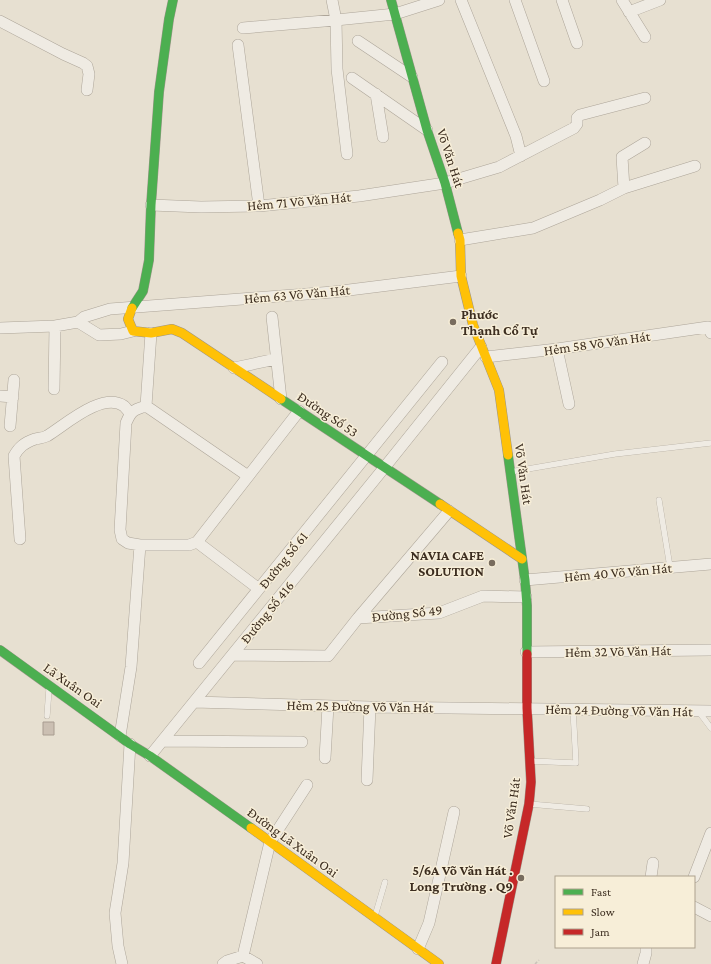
<svg xmlns="http://www.w3.org/2000/svg" width="711" height="964" font-family="'Crimson Pro',serif">
	<rect width="100%" height="100%" fill="#e7e0d1"/>
	<!-- building -->
	<path fill="#cbbfb2" stroke="#a89c90" d="M43,722H54V735H43Z"/>
	<g fill="none" stroke-linecap="round" stroke-linejoin="round">
		<defs>
			<path id="lane" d="M510,472L615,454L711,443
				M659,500L670,567
				M699,712L711,728
				M47,716L49,689
				M530,761L576,763L573,709
				M529,804L587,809
				M375,916L385,882"/>
			<path id="street" d="M461,0L516,136L521,156
				M515,0L544,81
				M562,0L577,43
				M622,0L645,37
				M629,12L660,0
				M0,21L63,54L83,63L87,66L89,74L87,90
				M243,28L336,20L332,0
				M358,41L412,77
				M238,45L259,206
				M352,78L427,130
				M376,94L383,137
				M347,154L337,69L336,20L395,14L439,0
				M624,188L695,166
				M151,205L201,207L259,206L359,196L445,183L499,167L574,128L577,124V118L580,115L645,98
				M460,240L533,228L600,200L624,188L622,157L645,143
				M272,317L281,399
				M78,322L84,317L110,309L333,292L461,276
				M0,328L55,326L78,322L99,335L121,334L133,331
				M557,349L569,404
				M486,357L557,349L708,327L711,333
				M234,368L276,359
				M54,389L55,326
				M0,396L13,397
				M146,406L151,333
				M10,426L14,380
				M248,476L146,406C133,410 131,411 126,423L120,530L122,539L128,543L140,545H189L197,542L299,411
				M20,539L14,456C19,447 24,443 35,439C39,438 43,438 47,436C64,426 102,391 124,406C126,408 128,411 130,413
				M197,542L259,589
				M525,580L711,564
				M358,618L449,511
				M526,652L711,650
				M232,655L328,656L358,618L439,613L483,596L526,597
				M199,663L442,362
				M194,702L370,707L711,711
				M120,736L131,667L140,545
				M163,741L302,742
				M150,756L384,468L481,347
				M325,758L328,706
				M367,780L370,707
				M651,877L653,863
				M694,877L711,833
				M694,907L711,916
				M418,949L429,923L454,812
				M122,964L118,946L115,913L123,863L130,744
				M223,964L227,961L243,956
				M257,964L243,956L270,842L307,785
				M643,964L646,953V947"/>
			<path id="fast" d="M391,0L427,130L445,183L458,233
				M132,308L143,291L149,260L151,205L159,92L169,19L173,0
				M281,399L440,504
				M508,455L525,580L527,606V654
				M0,650L130,744L150,756L251,828"/>
			<path id="slow" d="M458,233L460,240L461,276L473,325L499,390L508,455
				M132,308L128,319L133,331L151,333L172,329L182,333L281,399
				M440,504L522,559
				M251,828L439,964"/>
			<path id="jam" d="M496,964L529,804L531,782L527,708V654"/>
		</defs>
		<!-- lane casing -->
		<use href="#lane" stroke="#ada599" stroke-width="6"/>
		<!-- street casing -->
		<use href="#street" stroke="#ada599" stroke-width="12"/>
		<!-- fast casing -->
		<use href="#fast" stroke="#9c958a" stroke-width="10"/>
		<!-- slow casing -->
		<use href="#slow" stroke="#9c958a" stroke-width="10"/>
		<!-- jam casing -->
		<use href="#jam" stroke="#9c958a" stroke-width="10"/>
		<!-- path -->
		<path stroke="#c8c2b9" stroke-width="1.5" stroke-dasharray="3 2" stroke-linecap="butt" d="M535,964L539,960"/>
		<!-- lane -->
		<use href="#lane" stroke="#efebe3" stroke-width="5.5"/>
		<!-- street -->
		<use href="#street" stroke="#efebe3" stroke-width="11"/>
		<!-- fast -->
		<use href="#fast" stroke="#4caf50" stroke-width="9"/>
		<!-- slow -->
		<use href="#slow" stroke="#ffc107" stroke-width="9"/>
		<!-- jam -->
		<use href="#jam" stroke="#c62828" stroke-width="9"/>
	</g>
	<!-- markers -->
	<g fill="#786c5e" stroke="#f7eed8" stroke-width="1.5">
		<circle cx="453" cy="322" r="4"/>
		<circle cx="492" cy="563" r="4"/>
		<circle cx="521" cy="878" r="4"/>
	</g>
	<g text-anchor="middle" stroke-width="3" stroke-linejoin="round" paint-order="stroke">
		<!-- street labels -->
		<g font-size="14" fill="#3d2e20" stroke="#f7eed8">
			<text transform="translate(451 158) rotate(72)" y="5">Võ Văn Hát</text>
			<text transform="translate(299 201) rotate(-5)" y="5">Hẻm 71 Võ Văn Hát</text>
			<text transform="translate(297 294) rotate(-5)" y="5">Hẻm 63 Võ Văn Hát</text>
			<text transform="translate(597 343) rotate(-8)" y="5">Hẻm 58 Võ Văn Hát</text>
			<text transform="translate(328 414) rotate(34)" y="5">Đường Số 53</text>
			<text transform="translate(524 474) rotate(82)" y="5">Võ Văn Hát</text>
			<text transform="translate(283 560) rotate(-51)" y="5">Đường Số 61</text>
			<text transform="translate(618 572) rotate(-5)" y="5">Hẻm 40 Võ Văn Hát</text>
			<text transform="translate(267 612) rotate(-51)" y="5">Đường Số 416</text>
			<text transform="translate(407 613) rotate(-6)" y="5">Đường Số 49</text>
			<text transform="translate(618 651) rotate(-1)" y="5">Hẻm 32 Võ Văn Hát</text>
			<text transform="translate(73 685) rotate(35)" y="5">Lã Xuân Oai</text>
			<text transform="translate(360 706) rotate(1)" y="5">Hẻm 25 Đường Võ Văn Hát</text>
			<text transform="translate(619 710) rotate(1)" y="5">Hẻm 24 Đường Võ Văn Hát</text>
			<text transform="translate(511 808) rotate(-82)" y="5">Võ Văn Hát</text>
			<text transform="translate(293 842) rotate(36)" y="5">Đường Lã Xuân Oai</text>
		</g>
		<!-- poi labels -->
		<g font-size="14" font-weight="bold" fill="#3d2e20" stroke="#f7eed8" text-anchor="end">
			<text x="461" y="319" text-anchor="start">Phước<tspan x="461" dy="16">Thạnh Cổ Tự</tspan></text>
			<text x="484" y="560">NAVIA CAFE<tspan x="484" dy="16">SOLUTION</tspan></text>
			<text x="513" y="875">5/6A Võ Văn Hát .<tspan x="513" dy="16">Long Trường . Q9</tspan></text>
		</g>
	</g>
	<!-- legend -->
	<rect x="555" y="876" width="140" height="72" fill="#f7eed8" stroke="#ada18e"/>
	<rect x="563" y="889" width="20" height="6" fill="#4caf50" stroke="#ada18e"/>
	<text x="591" y="896" font-size="12" fill="#3d2e20">Fast</text>
	<rect x="563" y="909" width="20" height="6" fill="#ffc107" stroke="#ada18e"/>
	<text x="591" y="916" font-size="12" fill="#3d2e20">Slow</text>
	<rect x="563" y="929" width="20" height="6" fill="#c62828" stroke="#ada18e"/>
	<text x="591" y="936" font-size="12" fill="#3d2e20">Jam</text>
</svg>
